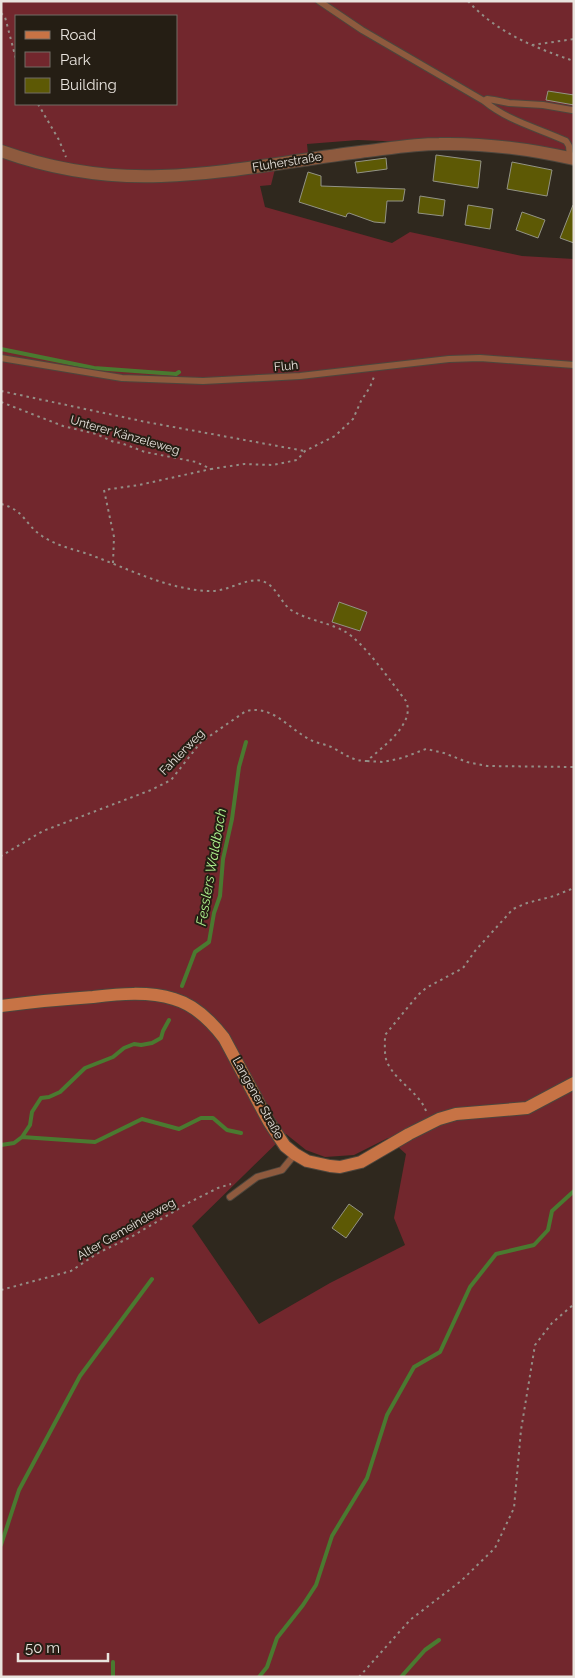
<svg xmlns="http://www.w3.org/2000/svg" width="575" height="1678" font-family="Raleway,sans-serif">
	<rect width="100%" height="100%" fill="#2f281e"/>
	<!-- green -->
	<path fill="#72272d" fill-rule="evenodd" d="M1,1H574V151L539,147L358,140L307,144L308,154L250,161L252,168L275,169L271,185L260,186L265,207L392,243L410,232L522,256L574,259V1677H1ZM16,16H176V104H16ZM286,1134L306,1150L325,1157L354,1155L388,1138L406,1154L394,1218L405,1245L330,1283L259,1324L192,1226Z"/>
	<g fill="none" stroke-linecap="round" stroke-linejoin="round">
		<!-- stream -->
		<path stroke="#4a7a30" stroke-width="4" d="M1,349L94,368L176,374L179,372
			M182,986L195,952L209,942L214,913L220,896L223,859L232,819L239,767L246,742
			M22,1137L95,1142L142,1119L179,1129L201,1118H213L227,1130L241,1133
			M1,1145L14,1143L22,1137L30,1125L32,1112L41,1098L49,1097L60,1092L85,1068L113,1057L124,1048L134,1044L141,1045L152,1043L161,1038L163,1031L169,1020
			M1,1545L19,1490L80,1376L152,1279
			M113,1677V1662
			M259,1677L267,1667L277,1638L303,1605L316,1585L332,1536L367,1478L387,1415L414,1367L440,1352L470,1287L496,1254L534,1245L548,1230L552,1211L574,1191
			M401,1677L425,1650L439,1640"/>
	</g>
	<!-- building -->
	<path fill="#5d5905" stroke="#939385" d="M548,91L574,95V105L546,100Z
		M436,155L481,161L478,188L433,181Z
		M386,158L387,169L357,173L355,162Z
		M512,162L552,170L547,196L507,189Z
		M308,172L321,176V186L405,189L403,201H387L385,223L374,222L349,213L347,214L346,217L299,202Z
		M420,196L445,200L443,216L418,213Z
		M468,205L493,209L490,229L465,225Z
		M573,205H574V243L560,238Z
		M522,212L545,220L538,238L516,230Z
		M339,602L367,612L360,631L332,622Z
		M349,1204L363,1214L346,1238L332,1228Z"/>
	<g fill="none" stroke-linecap="round" stroke-linejoin="round">
		<defs>
			<path id="service" d="M319,1L362,30L484,101C508,121 538,128 566,141L569,146L570,158
				M484,101L487,99L494,100L509,103L543,105L572,110
				M1,358L122,378L203,381L300,376L449,359L480,358L574,365
				M230,1197L257,1177L282,1170L295,1154"/>
			<path id="tertiary" d="M1,151C51,169 107,178 161,176C228,174 294,160 360,152C386,149 412,144 439,144C484,143 530,149 574,159"/>
			<path id="secondary" d="M1,1006C32,1002 62,999 93,997C119,994 148,991 174,999C195,1005 211,1021 224,1038L269,1122L285,1146L295,1154L307,1161L330,1166L340,1167L361,1162L409,1134L439,1119L456,1114L527,1108L574,1083"/>
		</defs>
		<!-- service casing -->
		<use href="#service" stroke="#4d463d" stroke-width="8"/>
		<!-- tertiary casing -->
		<use href="#tertiary" stroke="#4d463d" stroke-width="14"/>
		<!-- secondary casing -->
		<use href="#secondary" stroke="#4d463d" stroke-width="14"/>
		<!-- path -->
		<path stroke="#948e86" stroke-width="2" stroke-dasharray="2.5 4" stroke-linecap="butt" d="M468,1C496,32 535,48 574,61
			M1,13L5,17L16,59
			M532,45L574,39
			M38,104L59,140L66,157
			M1,391L146,422L305,451
			M1,402L63,426L96,434L114,442L121,443L145,452L196,462L211,469L244,464L273,465L297,460L305,451L335,436L353,419L361,401L370,387L374,377
			M1,504C25,510 25,525 42,536C55,545 72,549 88,554C127,568 168,590 210,591C227,592 247,577 262,581C276,585 280,602 291,610C307,620 327,622 344,631C364,642 391,682 406,701C416,724 382,747 367,761C353,761 346,755 335,749C327,744 317,744 309,739C288,728 273,705 246,711L201,742L171,780L151,790L43,831L1,856
			M113,563L114,537L104,490L139,485L211,469
			M367,761L383,762L402,758L426,749L444,753L467,762L487,766L574,767
			M426,1111C419,1092 396,1082 387,1062C384,1055 385,1043 385,1035L418,995L426,988L463,968L475,951L513,909L527,903L554,896L574,888
			M1,1290L71,1271L98,1253L131,1237L190,1202L218,1188L231,1184
			M359,1677L410,1620L461,1581L495,1548L514,1508L521,1430L535,1345L552,1323L574,1304"/>
		<!-- service -->
		<use href="#service" stroke="#8e5a3e" stroke-width="6"/>
		<!-- tertiary -->
		<use href="#tertiary" stroke="#8e5a3e" stroke-width="12"/>
		<!-- secondary -->
		<use href="#secondary" stroke="#c77345" stroke-width="12"/>
	</g>
	<g text-anchor="middle" stroke-width="4" stroke-linejoin="round" paint-order="stroke">
		<!-- street labels -->
		<g font-size="12" fill="#e9e4de" stroke="#251e14">
			<text transform="translate(287 162) rotate(-9)" y="4">Fluherstraße</text>
			<text transform="translate(286 366) rotate(-5)" y="4">Fluh</text>
			<text transform="translate(125 435) rotate(16)" y="4">Unterer Känzeleweg</text>
			<text transform="translate(182 752) rotate(-46)" y="4">Fahlerweg</text>
			<text transform="translate(258 1098) rotate(61)" y="4">Langener Straße</text>
			<text transform="translate(126 1229) rotate(-30)" y="4">Alter Gemeindeweg</text>
		</g>
		<!-- water labels -->
		<g font-size="14" font-style="italic" fill="#b0f48f" stroke="#251e14">
			<text transform="translate(211 867) rotate(-80)" y="5">Fesslers Waldbach</text>
		</g>
	</g>
	<!-- border -->
	<rect width="575" height="1678" fill="none" stroke="#e9e4de" stroke-width="5"/>
	<!-- legend -->
	<rect x="15" y="15" width="162" height="90" fill="#251e14" stroke="#736d65"/>
	<rect x="25" y="31" width="25" height="8" fill="#c77345" stroke="#736d65"/>
	<text x="60" y="40" font-size="15" fill="#e9e4de">Road</text>
	<rect x="25" y="52" width="25" height="15" fill="#72272d" stroke="#736d65"/>
	<text x="60" y="65" font-size="15" fill="#e9e4de">Park</text>
	<rect x="25" y="78" width="25" height="15" fill="#5d5905" stroke="#736d65"/>
	<text x="60" y="90" font-size="15" fill="#e9e4de">Building</text>
	<!-- scale -->
	<path d="M18 1653v8h90v-8" fill="none" stroke="#e9e4de" stroke-width="2.5"/>
	<text x="25" y="1653" font-size="15" fill="#e9e4de" stroke="#251e14" stroke-width="4" paint-order="stroke">50 m</text>
</svg>
